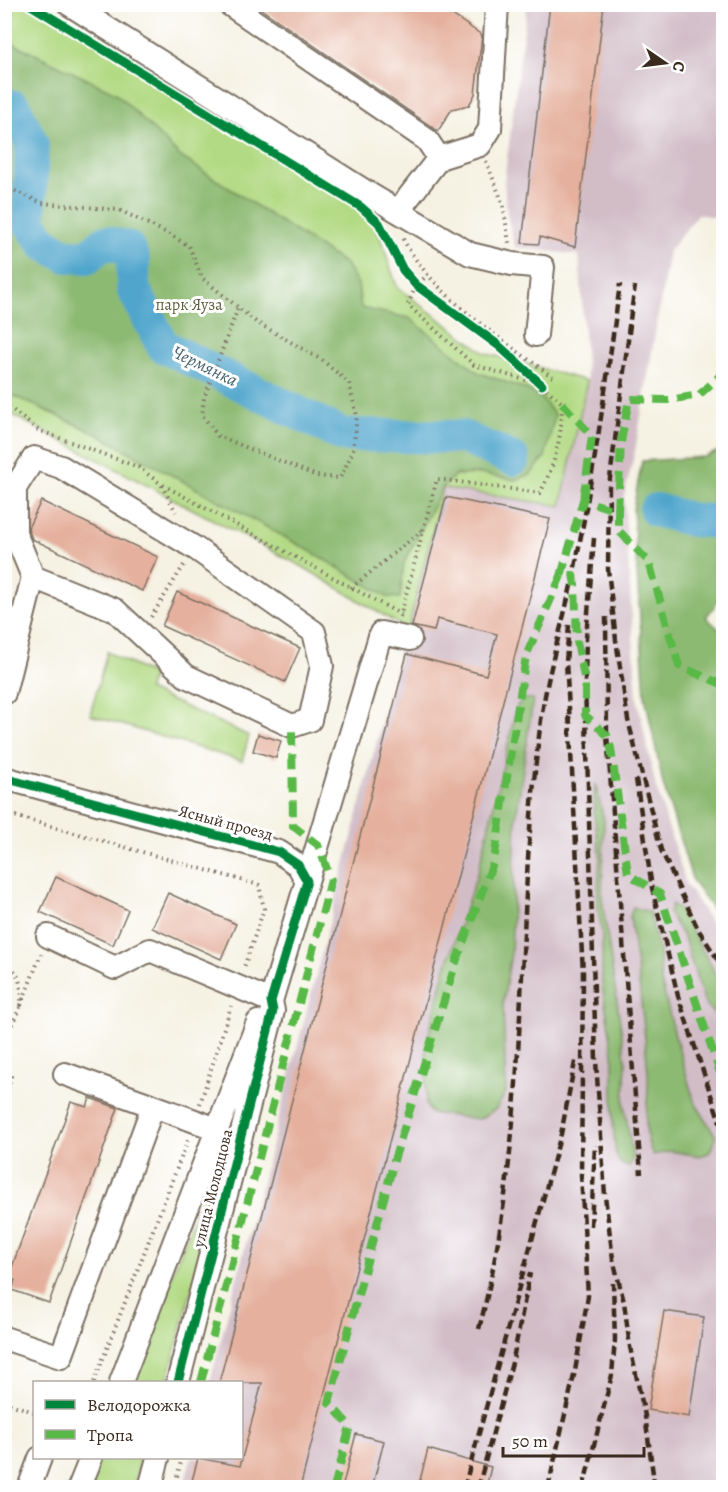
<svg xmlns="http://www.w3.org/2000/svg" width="728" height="1492" font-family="Alegreya,serif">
	<rect width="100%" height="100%" fill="#fff"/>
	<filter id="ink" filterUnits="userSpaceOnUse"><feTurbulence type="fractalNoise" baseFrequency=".0167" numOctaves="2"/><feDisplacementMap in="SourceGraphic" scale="12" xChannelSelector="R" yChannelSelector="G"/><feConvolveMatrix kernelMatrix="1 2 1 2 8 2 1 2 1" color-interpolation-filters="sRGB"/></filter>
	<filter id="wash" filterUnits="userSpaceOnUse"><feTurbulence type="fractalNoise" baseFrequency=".008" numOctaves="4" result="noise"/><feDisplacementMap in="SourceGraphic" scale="24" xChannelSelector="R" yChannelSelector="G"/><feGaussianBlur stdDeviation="1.35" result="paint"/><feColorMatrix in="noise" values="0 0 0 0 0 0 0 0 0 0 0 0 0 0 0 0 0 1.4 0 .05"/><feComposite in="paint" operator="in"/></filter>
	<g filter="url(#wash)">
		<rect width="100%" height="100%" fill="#f5f2e3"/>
		<!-- industrial -->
		<path fill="#d2bdc7" d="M527,5H723V219L698,214L669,251L635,451L624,496L637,698L656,787L686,884L723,941V1487L183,1488L191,1458H242V1382H210L443,487L561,506L587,381L579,255L515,247L507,214L504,182Z"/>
		<!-- green -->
		<path fill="#b2da84" stroke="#768251" stroke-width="1.5" d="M5,5H45L369,204L397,287L485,353L587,381L561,506L443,488L408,630L303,567L5,411Z
			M107,652L153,675L148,690L249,736L242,761L90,715Z
			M244,1092L167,1382H132V1376Z
			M97,1458H141L133,1487L86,1488Z"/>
		<!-- forest -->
		<path fill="#8dba72" stroke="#647248" stroke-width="1.5" d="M4,39L116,93L181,157L346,264L358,284L361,308L409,318L479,373L526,389L541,397L555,415L545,457L530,475L514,480L482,474L455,475L443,487L404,563L400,598L387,597L310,551L95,433L5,392Z
			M723,449V596L706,617L723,633V923L693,882L663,784L645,696L633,509L642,461L705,457Z
			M523,699H533L516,818L511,953L503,1003L506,1092L496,1109L480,1119L431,1113L426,1105V1045L445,970L479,868L517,706Z
			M595,783L604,820L602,899L626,1063L624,1103L633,1158L629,1167L621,1164L616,1155L613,1124V1053L602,984V933L597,903L600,855L594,816Z
			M672,904L680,910L713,969L721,990L718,1018L705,1003L684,938L669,913Z
			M633,907L649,912L659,951L661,981L675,1036L694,1101L715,1135L714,1144L709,1153L700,1156L671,1151L653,1155C640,1128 650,1101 648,1073C644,1021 638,969 630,917Z"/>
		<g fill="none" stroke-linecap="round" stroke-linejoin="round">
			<!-- river -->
			<path stroke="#50a5cc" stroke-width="34" d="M4,105L14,107L32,144L29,222L45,244L67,256L87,257L105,242L128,248L133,259V288L163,346L343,435L463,437L513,459
				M656,510L693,520L724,522"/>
		</g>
		<g id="blocks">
			<!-- building -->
			<path fill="#e5b09d" d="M254,4H436L482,35L475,94L469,105L452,109L438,131Z
				M550,4H604L575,247L540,237L539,244L522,243Z
				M446,497L550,519L300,1488H190L198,1458L240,1466L262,1383H219L407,654L486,675L497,634L437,619L434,631L412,626Z
				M41,501L158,557L142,591L32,539L28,528Z
				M177,592L300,648L285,682L162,626Z
				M258,734L281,741L276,758L253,751Z
				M56,877L128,910L113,945L40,912Z
				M168,893L236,924L221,959L152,928Z
				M90,1098L118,1108L49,1303L12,1290L15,1280L8,1278L71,1102L87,1107Z
				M664,1311L704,1317L689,1417L648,1410Z
				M356,1434L384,1441L372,1488H342Z
				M428,1449L491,1467L486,1488H418Z"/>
		</g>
	</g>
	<g filter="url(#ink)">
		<use href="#blocks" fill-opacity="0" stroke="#7c7063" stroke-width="1.5"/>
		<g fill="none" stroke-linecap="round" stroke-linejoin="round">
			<defs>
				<path id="minor" d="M69,4L374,197L470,254L512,264L543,267L536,335
					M229,4L427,140L439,158
					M398,211L439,158L480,145L490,129L497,4
					M4,693L33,577L15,533V488L34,458L61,467L195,548L314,632L322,666L310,720L292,726L186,676L115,610L33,577
					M4,778L279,852L298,865L307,881L271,1001L273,1011L178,1382
					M307,881L381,633L410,639
					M48,936L115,968L150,950L271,1001
					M65,1074L217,1129
					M4,1338L61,1357L153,1106
					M121,1382L258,1022
					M29,1488L40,1458
					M79,1488L91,1458
					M150,1488L158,1458"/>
			</defs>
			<!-- minor casing -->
			<use href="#minor" stroke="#7c7063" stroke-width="26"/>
			<!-- path -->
			<path stroke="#7c7063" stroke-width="4" stroke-dasharray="1.5 4.5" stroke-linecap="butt" d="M486,161L503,204L509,243
				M4,186L42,203L119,210L167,233L189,246L202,278L256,322L322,360L349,383L357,416L353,451L340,478L317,476L218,436L202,415L204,398L238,308
				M403,239C434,297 503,340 554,378
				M4,403L38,430L138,467L161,484L176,512
				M163,485L402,615
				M351,588L424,529
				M151,617L184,565
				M400,617L437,479L540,493C556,463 562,436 562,403L542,385L474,365L408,305L416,285L428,275
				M4,813L259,885L264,909L243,970
				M4,964C21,969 22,990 21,1005L41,954
				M4,1041L21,1005
				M4,1059L11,1076L4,1110
				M200,1104L231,1006
				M94,1382L188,1140
				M4,1402L34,1412
				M174,1488L182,1458"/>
			<!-- minor -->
			<use href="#minor" stroke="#fff" stroke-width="22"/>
			<!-- rail -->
			<path stroke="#3b2a1e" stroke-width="4.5" stroke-dasharray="9 4.5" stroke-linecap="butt" d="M630,325L609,486L608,569L616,640L628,720L661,850L698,929L724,969
				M628,333L635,286
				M594,538L586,638L585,682L596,1061L605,1196L613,1259L624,1302L630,1347L645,1416L655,1488
				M606,617L607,735L641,1174
				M569,625L566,662L570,724
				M636,779L652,888L678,996L724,1134
				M591,1226L595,1145
				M479,1329C531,1133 514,928 540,728C546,676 563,624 574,572C593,477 607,380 620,284
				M464,1488L561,1134L576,1057
				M478,1488L513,1359L530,1273
				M548,1488L575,1371L588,1296L581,1174L583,973L569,716
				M583,1488L612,1375L615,1339L613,1283"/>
			<!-- quiet -->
			<path stroke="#58b947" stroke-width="8" stroke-dasharray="15 8" stroke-linecap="butt" d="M562,403L592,436L583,500
				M618,511L621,442L629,399L669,400L699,395L724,372
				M724,685L679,666L649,562L618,530V511L583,500L561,576L573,575L575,584L577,641L585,682V715L607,735L611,748L628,874L660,894L724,1085
				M201,1382L331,880L318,845L293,826L292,726
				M334,1488L350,1426L329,1403L395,1157L457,959L494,860L526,656L561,576"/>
			<defs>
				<path id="cycleway" d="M29,4L361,207L379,223L403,270L416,285L498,345L542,385
					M4,778L279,852L298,865L307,881L271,1001L273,1011L178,1382"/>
			</defs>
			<!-- cycleway casing -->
			<use href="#cycleway" stroke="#fff" stroke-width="13"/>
			<!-- cycleway -->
			<use href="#cycleway" stroke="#00873e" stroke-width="9"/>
		</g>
	</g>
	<g text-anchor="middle" stroke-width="6" stroke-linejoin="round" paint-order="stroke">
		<!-- park labels -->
		<g font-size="16" fill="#5f5f3d" stroke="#fff">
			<text x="189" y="310">парк Яуза</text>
		</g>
		<!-- street labels -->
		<g font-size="16" fill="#3b2a1e" stroke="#fff">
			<text transform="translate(226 822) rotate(15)" y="6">Ясный проезд</text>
			<text transform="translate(212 1188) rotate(-76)" y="6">улица Молодцова</text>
		</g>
		<!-- water labels -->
		<g font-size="18" font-style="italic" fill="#44616c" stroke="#fff">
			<text transform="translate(205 366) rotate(26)" y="6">Чермянка</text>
		</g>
	</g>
	<!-- margin -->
	<rect width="728" height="1492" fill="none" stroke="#fff" stroke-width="24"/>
	<!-- legend -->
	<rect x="33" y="1381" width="210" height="78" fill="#ffffff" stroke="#b1aaa5" stroke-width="1.5"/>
	<rect x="45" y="1400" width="30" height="9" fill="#00873e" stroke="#b1aaa5" stroke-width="1.5"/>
	<text x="87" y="1411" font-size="18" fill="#3b2a1e">Велодорожка</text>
	<rect x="45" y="1430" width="30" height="9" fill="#58b947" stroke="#b1aaa5" stroke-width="1.5"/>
	<text x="87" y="1441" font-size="18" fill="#3b2a1e">Тропа</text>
	<!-- north arrow -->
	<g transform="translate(665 63) rotate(104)" stroke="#ffffff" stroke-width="4.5" paint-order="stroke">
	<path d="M0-4.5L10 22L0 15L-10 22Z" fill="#3b2a1e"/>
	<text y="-9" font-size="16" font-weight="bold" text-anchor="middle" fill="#3b2a1e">С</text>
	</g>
	<!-- scale -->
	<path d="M503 1447v9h141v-9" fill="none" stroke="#3b2a1e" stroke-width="3"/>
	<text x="512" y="1447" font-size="18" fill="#3b2a1e" stroke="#ffffff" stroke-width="4.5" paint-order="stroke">50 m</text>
</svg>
